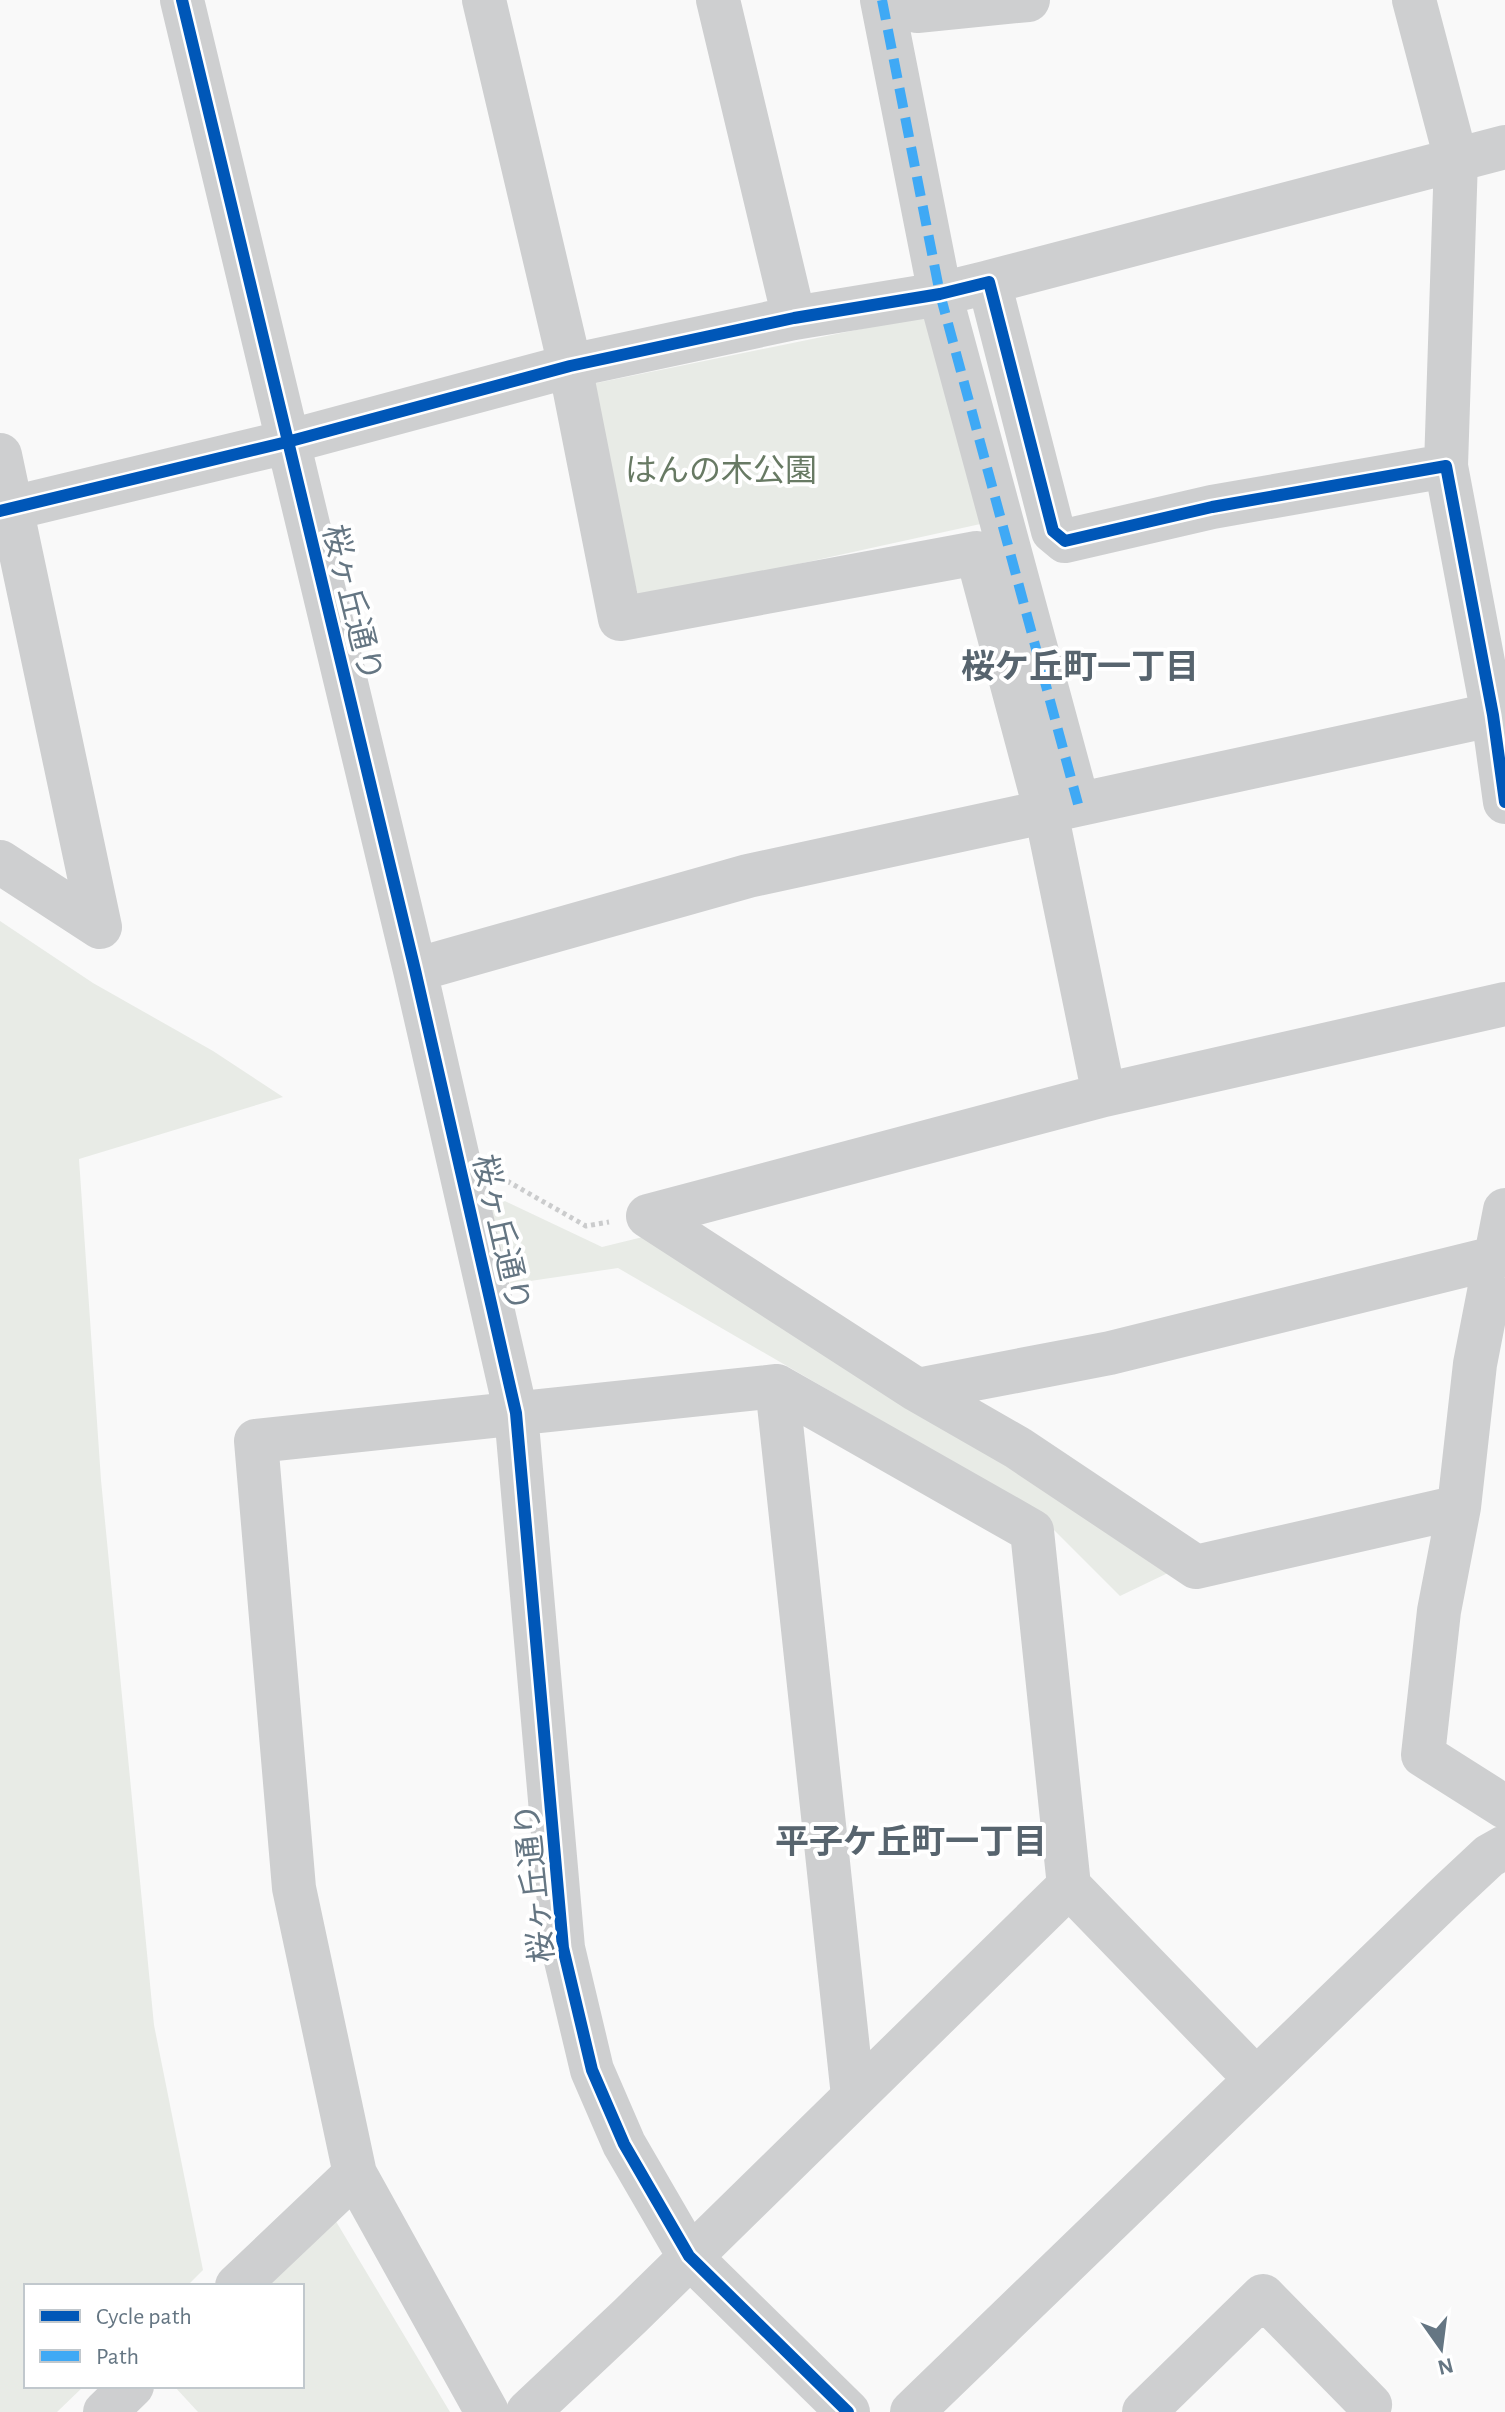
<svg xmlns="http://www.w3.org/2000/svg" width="1505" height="2412" font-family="'Alegreya Sans','Noto Sans JP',sans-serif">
	<rect width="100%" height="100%" fill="#f9f9f9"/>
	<!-- green -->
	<path fill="#e8ebe6" d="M929,315L985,523L639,599L582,386Z
		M0,921L93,983L213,1051L283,1097L79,1159L101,1480L154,2025L203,2270L187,2286H26V2386H84L57,2412H0Z
		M488,1193L602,1247L651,1235L1170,1572L1120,1596L1033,1509L618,1268L510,1284Z
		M331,2213L450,2412H198L174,2386H302V2286H258Z"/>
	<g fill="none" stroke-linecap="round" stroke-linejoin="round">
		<!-- path -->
		<path stroke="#cbcccd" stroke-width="5" stroke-dasharray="4 4" stroke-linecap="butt" d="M507,1181L586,1226L609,1222"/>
		<!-- minor -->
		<path stroke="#cecfd0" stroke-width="44" d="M182,0L415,970L516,1413L563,1948L592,2070L624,2144L689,2256L848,2412
			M484,0L570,366L620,619L977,553L1046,812L1104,1095
			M718,0L794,318
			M882,0L940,294L1078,804
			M916,0L917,11L1028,0
			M1414,0L1456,159L1446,466
			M989,282L1505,147
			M0,455L100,927
			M0,511L287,442L570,366L794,318L940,294L989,282L1053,531L1065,541L1212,507L1446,466L1493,715L1505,802
			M0,862L100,927
			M415,970L748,876L1505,712
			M1505,1210L1475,1364L1459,1507L1439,1611L1423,1755L1505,1807
			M648,1216L917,1390L1018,1448L1196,1567L1459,1507
			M648,1216L1104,1095L1505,1004
			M917,1390L1110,1353L1498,1257
			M853,2096L777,1386L1032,1531L1069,1886L1256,2079
			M237,2286L355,2174
			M105,2412L132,2386
			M487,2412L355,2174L294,1888L256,1441L777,1386
			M528,2412L630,2316L1069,1886
			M912,2412L1443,1899L1489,1856L1505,1847
			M1144,2412L1263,2296L1370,2405L1368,2412"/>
		<!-- quiet -->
		<path stroke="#3fa9f5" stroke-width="10" stroke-dasharray="20 10" stroke-linecap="butt" d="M882,0L940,294L1078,804"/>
		<defs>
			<path id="cycleway" d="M182,0L415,970L516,1413L563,1948L592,2070L624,2144L689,2256L848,2412
				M0,511L287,442L570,366L794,318L940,294L989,282L1053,531L1065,541L1212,507L1446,466L1493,715L1505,802"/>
		</defs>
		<!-- cycleway casing -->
		<use href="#cycleway" stroke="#fff" stroke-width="17"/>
		<!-- cycleway -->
		<use href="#cycleway" stroke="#0057b8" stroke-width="12"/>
	</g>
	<g text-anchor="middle" stroke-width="8" stroke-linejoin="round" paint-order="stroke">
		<!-- park labels -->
		<g font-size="32" fill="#687a64" stroke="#fff">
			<text x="721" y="481">はんの木公園</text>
		</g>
		<!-- street labels -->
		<g font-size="32" fill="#657683" stroke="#fff">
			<text transform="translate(353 603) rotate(76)" y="11">桜ヶ丘通り</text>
			<text transform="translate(502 1233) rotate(77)" y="11">桜ヶ丘通り</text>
			<text transform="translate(534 1883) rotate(-96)" y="11">桜ヶ丘通り</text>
		</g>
		<!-- neighbourhood labels -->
		<g font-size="34" font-weight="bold" fill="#57646e" stroke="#fff">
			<text x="1080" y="678">桜ケ丘町一丁目</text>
			<text x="911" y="1853">平子ケ丘町一丁目</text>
		</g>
	</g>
	<!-- legend -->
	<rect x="24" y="2284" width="280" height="104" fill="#ffffff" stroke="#c1c8cd" stroke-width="2"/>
	<rect x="40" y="2310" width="40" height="12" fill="#0057b8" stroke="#c1c8cd" stroke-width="2"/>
	<text x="96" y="2324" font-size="24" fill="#657683">Cycle path</text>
	<rect x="40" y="2350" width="40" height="12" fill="#3fa9f5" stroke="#c1c8cd" stroke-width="2"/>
	<text x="96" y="2364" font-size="24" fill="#657683">Path</text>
	<!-- north arrow -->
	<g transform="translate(1441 2348) rotate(166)" stroke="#ffffff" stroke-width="6" paint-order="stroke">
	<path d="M0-6L14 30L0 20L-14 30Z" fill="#657683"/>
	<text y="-12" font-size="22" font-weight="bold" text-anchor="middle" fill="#657683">N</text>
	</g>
</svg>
